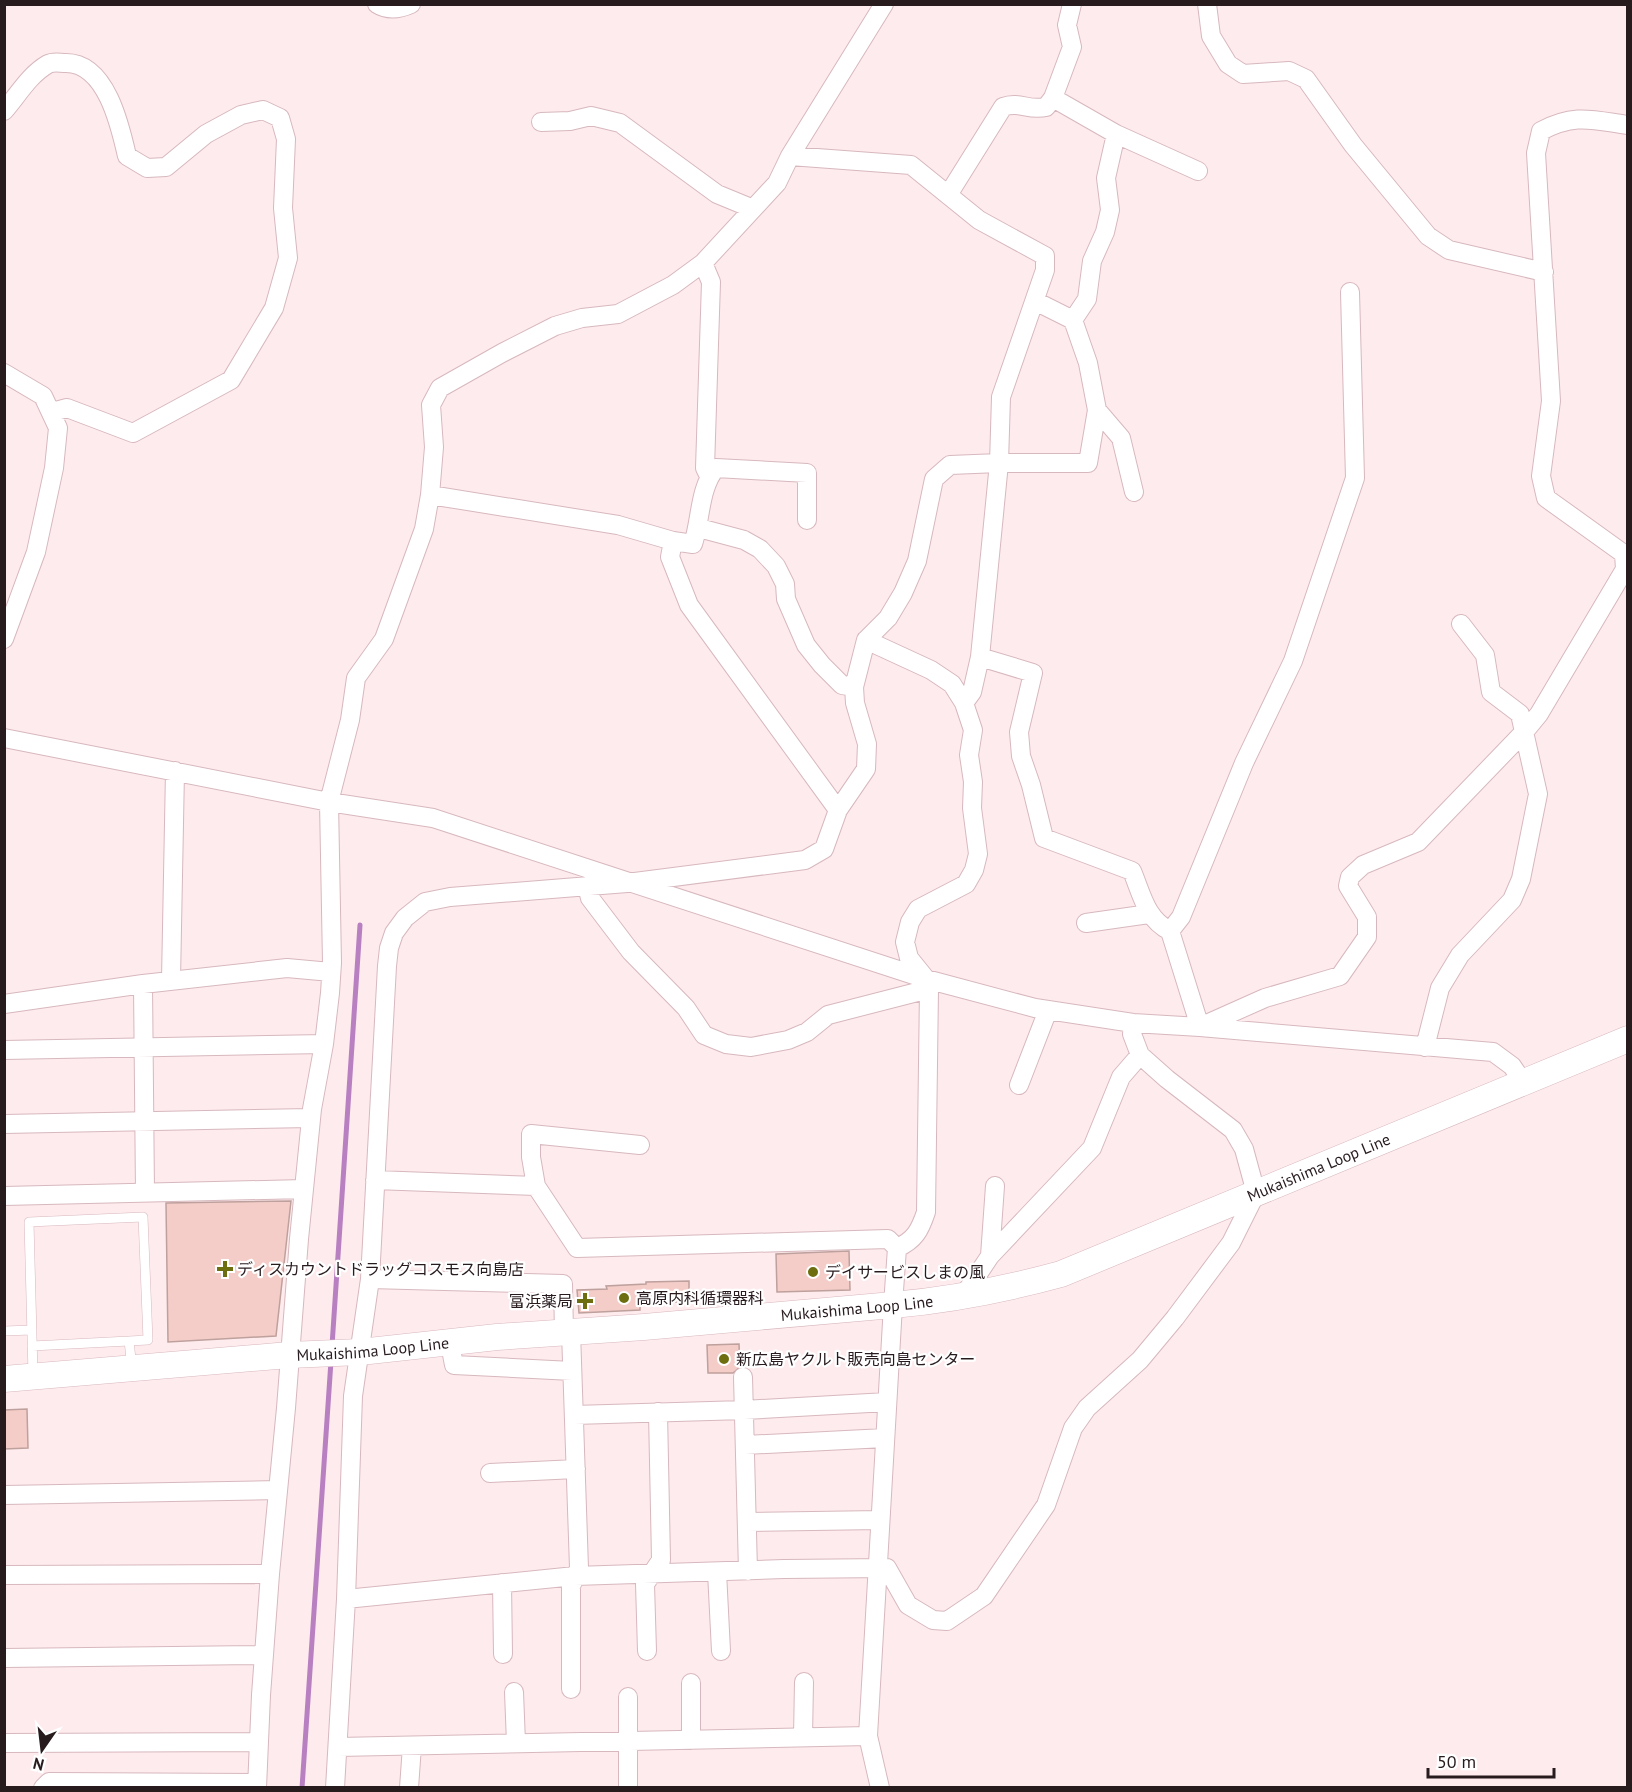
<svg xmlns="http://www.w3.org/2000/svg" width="1632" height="1792" font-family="'PT Sans','Noto Sans JP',sans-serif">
	<rect width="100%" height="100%" fill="#feebee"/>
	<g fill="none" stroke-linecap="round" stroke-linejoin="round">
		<!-- stream -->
		<path stroke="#b880c1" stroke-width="5" d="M332,1346L360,925
			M302,1788L331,1361"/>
	</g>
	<!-- building -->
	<path fill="#f4cdc9" stroke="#bea09c" stroke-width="1.5" d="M291,1201L276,1336L168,1342L166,1203Z
		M849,1251L850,1290L777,1292L776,1254Z
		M689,1281V1301L666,1303L664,1298H640V1310L579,1313L577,1290L607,1289L606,1286L646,1284V1282Z
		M739,1344L740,1367L733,1373H708L707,1345Z
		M27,1409L28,1448L4,1449V1410Z"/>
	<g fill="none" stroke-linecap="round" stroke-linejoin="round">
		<defs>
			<path id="lane" d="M4,1331L32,1330
				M32,1346L129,1341
				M33,1374L29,1222L143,1217L148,1340L129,1341L132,1368"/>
			<path id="street" d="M377,4C388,11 400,9 411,4
				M1207,4L1211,36L1228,64L1243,74L1289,71L1306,79L1353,145L1428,236L1449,250L1544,272
				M1053,98L1116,134L1198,171
				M4,111C18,95 29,75 48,64C54,61 60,63 66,63C106,63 120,125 127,156L147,168L166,167L206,134L241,115L263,110L280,118L286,139L283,208L288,258L274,308L231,380L133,433L67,408L52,412
				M541,122L570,121L591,116L620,123L717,194L751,208
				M790,156L911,165L979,220L1045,256V270L1001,397L999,463L980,657L972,692L964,703
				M948,195L1003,107C1020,101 1028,111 1046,107L1053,98L1072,47L1067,25L1072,4
				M703,263L711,282L705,468L709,476
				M1073,320L1087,299L1092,261L1105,232L1110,210L1106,178L1116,134
				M4,373L43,396L58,428L54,468L36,552L4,639
				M1097,410L1121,438L1134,492
				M430,495L618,525L673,541L693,544C701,520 699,488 716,468L807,473V520
				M699,528L744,540L760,549L776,566L785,584L786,599L806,645L822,665L842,685L854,687
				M673,541L670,557L689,605L838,810
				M866,640L931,670L952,684L964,703L973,730L969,755L973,782L972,808L978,854L974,870L966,884L918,909L910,922L905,942L909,958L926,979L929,989L926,1212C920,1230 915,1240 897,1248L893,1305L868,1736L880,1788
				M980,657L1033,673L1019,732L1021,756L1031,785L1044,838L1132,871C1142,895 1146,919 1170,931L1200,1027L1265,998L1340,976L1367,937V917L1348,886L1350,877L1363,865L1418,842L1525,731L1539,714L1625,569L1624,554L1546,498L1541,476L1551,401L1536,153L1541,131C1575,113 1592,120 1628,125
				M4,738L329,802L433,818L926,979L1035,1008L1133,1023L1200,1027L1493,1052L1512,1066L1523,1082
				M587,886L590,898L631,952L686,1008L704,1035L726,1044L751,1047L788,1040L807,1032L828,1015L929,989
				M1086,923L1149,914
				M1170,931L1181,917L1244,763L1293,661L1355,478L1350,292
				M171,980L175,771
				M143,984L145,1193
				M4,1004L143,984L287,968L331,972
				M1425,1047L1440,988L1460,955L1512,900L1521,879L1538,794L1520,714L1491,692L1485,655L1461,624
				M4,1050L324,1044
				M1019,1085L1048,1010
				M4,1124L311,1118
				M640,1145L531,1134V1157L536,1186L577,1248L888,1239L897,1248
				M375,1180L536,1186
				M4,1196L304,1189
				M990,1256L995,1186
				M370,1279L563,1284L564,1333
				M964,1295L990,1256L1092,1148L1121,1077L1140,1055
				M571,1332L579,1568L571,1586V1689
				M450,1344L454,1365L572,1371
				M743,1377L748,1571
				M574,1415L744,1410L887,1402
				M745,1445L885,1438
				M490,1473L576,1469
				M4,1495L278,1490
				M747,1522L880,1520
				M717,1572L721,1651
				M4,1575L270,1574
				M502,1583L503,1654
				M346,1599L575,1576L784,1569L887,1568L908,1605L933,1620L947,1621L984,1596L1046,1505L1073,1428L1087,1408L1140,1360L1175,1318L1231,1243L1256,1193L1244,1149L1233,1130L1167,1079L1140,1055L1132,1034L1133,1023
				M647,1651L645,1584L661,1560L658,1412
				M4,1658L264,1655
				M691,1683V1740
				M514,1692L516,1743
				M628,1697V1788
				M803,1737L804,1682
				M4,1743L259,1742
				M338,1747L868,1736
				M43,1788L49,1782L257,1783
				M257,1788L261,1695L270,1574L286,1408L299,1239L312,1109L324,1044L330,993L332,963L329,802L350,720L356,678L384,639L424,529L430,495L434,447L431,405L440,388L502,353L555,326L582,318L618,314L673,285L703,263L777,183L790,156L884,4
				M335,1788L346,1599L353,1396L370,1279L387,966L389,948L394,933L405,918L425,902L450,897L627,883L805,860L824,849L838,810L866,769L867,744L855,703L854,687L866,640L888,618L903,593L917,561L934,479L950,465L999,463H1088L1097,410L1088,363L1073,320L1035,301
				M409,1788L412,1746"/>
			<g id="secondary">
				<path id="s1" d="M4,1379L289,1355L360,1352L497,1337L644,1327L893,1305C950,1300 1006,1289 1061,1274L1628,1039"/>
			</g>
		</defs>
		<!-- lane casing -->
		<use href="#lane" stroke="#d7b8be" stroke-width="10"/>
		<!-- street casing -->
		<use href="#street" stroke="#d7b8be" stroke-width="20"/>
		<!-- secondary casing -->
		<use href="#secondary" stroke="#d7b8be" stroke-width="27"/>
		<!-- lane -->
		<use href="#lane" stroke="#fff" stroke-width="9"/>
		<!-- street -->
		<use href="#street" stroke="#fff" stroke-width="18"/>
		<!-- secondary -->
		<use href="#secondary" stroke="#fff" stroke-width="26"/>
	</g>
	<!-- markers -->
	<g fill="#6c6e10" stroke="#fff" stroke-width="2">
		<path d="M222 1260h6v6h6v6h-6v6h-6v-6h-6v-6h6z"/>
		<circle cx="813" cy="1272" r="6"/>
		<circle cx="624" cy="1298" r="6"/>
		<path d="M582 1292h6v6h6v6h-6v6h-6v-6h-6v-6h6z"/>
		<circle cx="724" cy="1359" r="6"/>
	</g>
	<g text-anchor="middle" stroke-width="4.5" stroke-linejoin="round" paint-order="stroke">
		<!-- street labels -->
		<g font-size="16" fill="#271b1e" stroke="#fff">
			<text dy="6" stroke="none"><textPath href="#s1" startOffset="1342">Mukaishima Loop Line</textPath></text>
			<text dy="6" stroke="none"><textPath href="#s1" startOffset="856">Mukaishima Loop Line</textPath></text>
			<text dy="6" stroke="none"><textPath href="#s1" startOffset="370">Mukaishima Loop Line</textPath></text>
		</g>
		<!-- poi labels -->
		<g font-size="16" fill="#271b1e" stroke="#fff" text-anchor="start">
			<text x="237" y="1275">ディスカウントドラッグコスモス向島店</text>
			<text x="825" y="1278">デイサービスしまの風</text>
			<text x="636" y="1304">高原内科循環器科</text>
			<text x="573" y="1307" text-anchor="end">富浜薬局</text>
			<text x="736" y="1365">新広島ヤクルト販売向島センター</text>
		</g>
	</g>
	<!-- border -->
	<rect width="1632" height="1792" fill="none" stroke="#271b1e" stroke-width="12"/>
	<!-- north arrow -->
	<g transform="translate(42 1750) rotate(194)" stroke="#ffffff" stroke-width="4.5" paint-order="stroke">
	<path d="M0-4.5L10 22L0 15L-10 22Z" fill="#271b1e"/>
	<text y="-9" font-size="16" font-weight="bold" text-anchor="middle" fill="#271b1e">N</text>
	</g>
	<!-- scale -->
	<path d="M1428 1768v9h126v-9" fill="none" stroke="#271b1e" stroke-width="3"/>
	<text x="1437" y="1768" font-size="18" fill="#271b1e" stroke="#ffffff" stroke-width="4.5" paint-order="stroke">50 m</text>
</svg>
